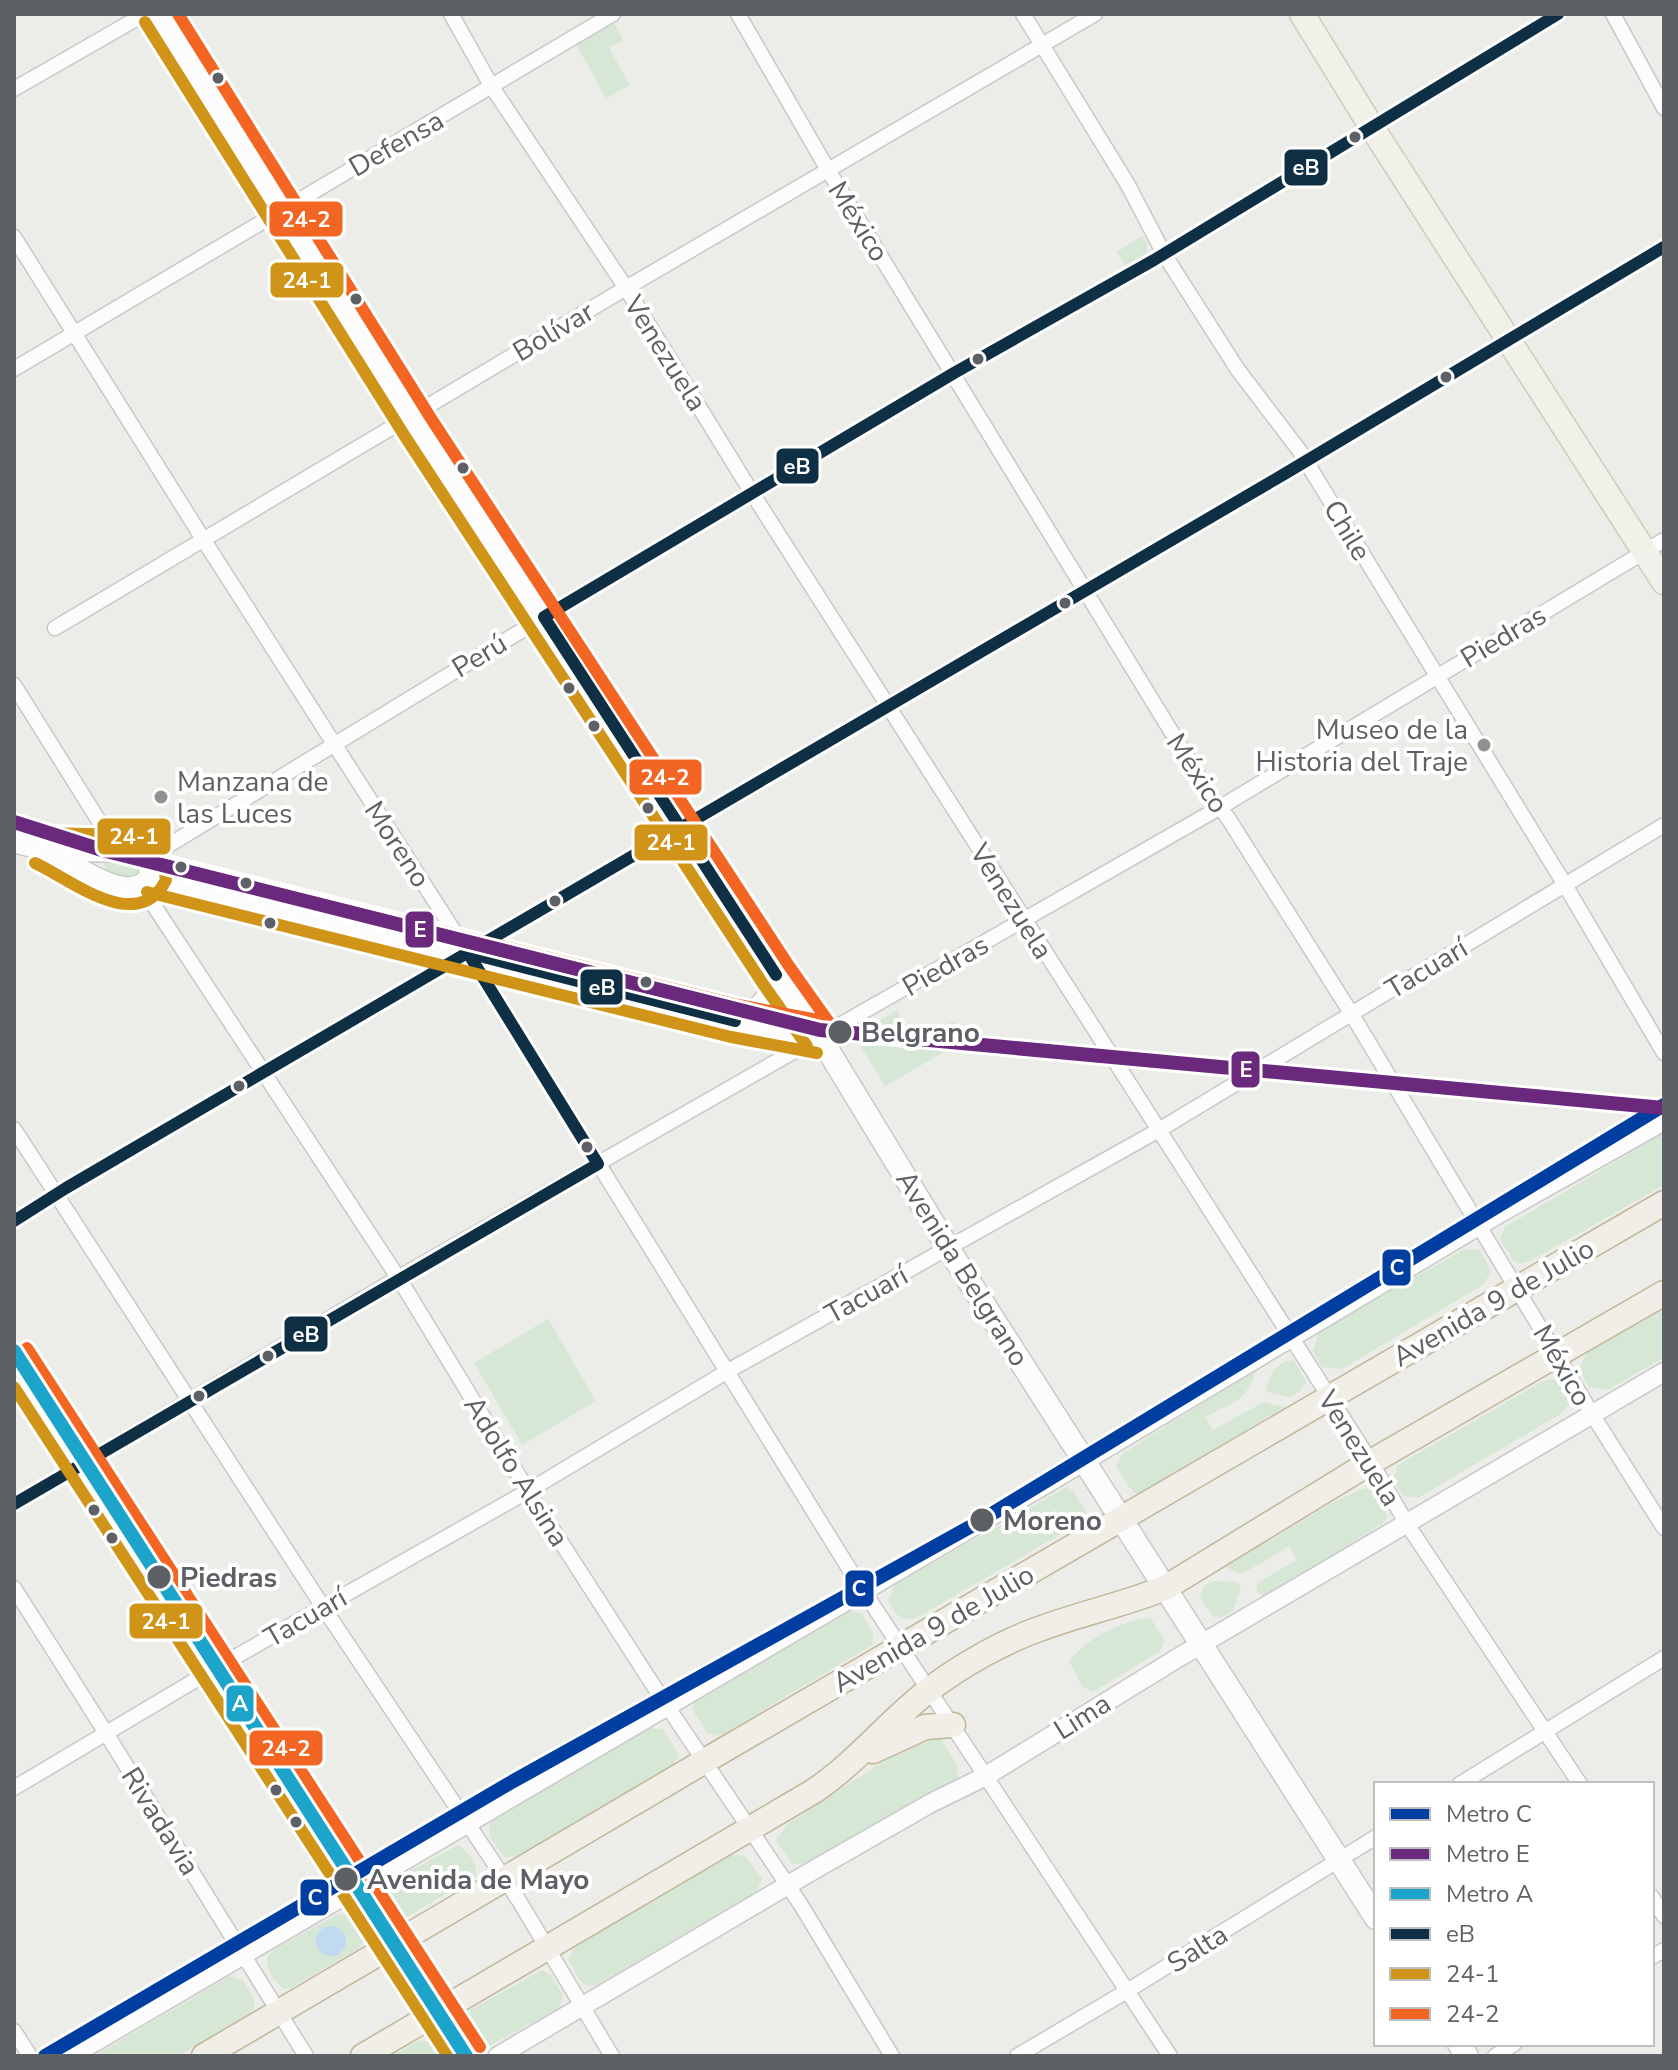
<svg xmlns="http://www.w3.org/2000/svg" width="1678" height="2070" font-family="'Nunito Sans',sans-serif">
	<rect width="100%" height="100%" fill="#ecece8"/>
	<!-- park -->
	<path fill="#d7e7d6" d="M614,23L623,40L609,48L630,85L606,98L576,44Z
		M1142,236L1147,244L1146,253L1125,266L1117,252Z
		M136,855L144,880L107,874L104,862L108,856Z
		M897,1010L915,1042L954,1021L965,1040L885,1086L854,1036Z
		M1664,1133V1185L1530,1261L1519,1264L1513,1260L1500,1239L1505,1227Z
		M1472,1249L1480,1250L1491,1271L1484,1284L1342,1369L1322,1367L1313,1352L1319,1331L1463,1250Z
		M1664,1307V1357L1608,1390L1589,1387L1579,1369L1586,1354Z
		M548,1319L596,1401L522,1445L474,1363Z
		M1294,1360L1306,1382L1299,1392L1289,1397L1267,1392L1266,1389C1272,1372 1274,1363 1294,1360Z
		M1256,1370C1247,1402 1233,1402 1205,1417L1213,1430L1264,1402L1285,1407L1147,1490L1136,1494L1129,1487L1116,1466L1122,1454Z
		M1556,1379L1570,1401L1562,1413L1418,1498L1403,1496L1393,1480L1398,1465L1543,1381Z
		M1067,1487L1074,1492L1088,1516L1075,1526L918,1617L909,1620L897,1615L888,1601L894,1585Z
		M1365,1488L1373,1491L1385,1509L1387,1518L1382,1524L1266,1597L1257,1592V1583L1297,1560L1289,1546L1244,1573H1238L1226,1567L1332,1503Z
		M1214,1581L1237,1582L1241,1588L1233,1611L1220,1618L1212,1616L1199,1595L1205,1585Z
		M851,1611L862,1613L873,1633L872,1645L725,1733L717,1736L707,1733L692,1709L695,1702Z
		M1150,1618L1165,1640L1160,1651L1093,1692L1082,1686L1069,1661C1087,1639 1121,1620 1150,1618Z
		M650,1728L663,1729L679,1755L672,1766L520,1856L504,1857C496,1846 482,1833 493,1821Z
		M925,1734L940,1737L956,1763L958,1778L809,1863L792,1864L776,1840L788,1824Z
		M458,1845C468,1851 478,1864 476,1876L407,1917C394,1917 389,1901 382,1891L384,1885Z
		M732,1855H744L762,1878L757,1891L595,1986L582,1984L568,1960L574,1946Z
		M348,1913C361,1921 369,1937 358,1949L291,1988L284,1989C274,1981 266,1970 267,1957L276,1948L338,1914Z
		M542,1970L551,1975L563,1996L559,2008L489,2046L479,2041L467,2022L470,2010Z
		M230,1976L243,1980L254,2000V2011L178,2056H94Z
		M420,2040L435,2044L442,2056H392Z"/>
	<!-- water -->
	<path fill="#c1daf2" d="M316 1941a15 15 0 1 1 30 0a15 15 0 1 1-30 0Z"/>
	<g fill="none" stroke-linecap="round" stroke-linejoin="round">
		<defs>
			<path id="minor" d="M451,14L492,87L626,288L752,493L1371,1462L1407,1524L1580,1784
				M738,14L828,170L1210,795L1228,818L1351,1013L1592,1414L1664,1528
				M1023,14L1128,185L1164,254L1238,370L1299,450L1565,885L1664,1053
				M1613,14L1664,108
				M14,89L136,19L150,14
				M14,237L203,539L468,953L853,1575L1170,2056
				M14,369L613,14
				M55,628L626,288L1095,14
				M14,685L99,821L107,850
				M146,859L544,617L954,373L1154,260L1558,14
				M141,886L403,1285L528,1491L655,1688L801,1905L892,2056
				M14,1129L323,1607L518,1899L612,2056
				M14,1221L66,1188L1286,473L1664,247
				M14,1504L398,1278L1219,808L1664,540
				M14,1588L106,1733L306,2056
				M1460,1784L1664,1658
				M14,1788L214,1669L528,1491L728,1371L1159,1130L1664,825
				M1652,1897L1664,1916
				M1652,1957L1664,1950
				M14,2031L30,2056
				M1017,2056L1127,1991L1376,1837
				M1495,2056L1514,2044"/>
			<path id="tertiary" d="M71,2056L1058,1477L1495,1216L1664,1121
				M498,2056L805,1875L931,1803L986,1776L1176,1659L1664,1372"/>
			<path id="secondary" d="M159,14L419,429L776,975L820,1037L955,1259L1376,1918
				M14,841C24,844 35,846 45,850C69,861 131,911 151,876L149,862L138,854L123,851L43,849
				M151,876L735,1021L820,1037
				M735,1021C759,1011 770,1001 776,975
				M1459,2044L1467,2056"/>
			<path id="primary" d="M1302,14L1371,126L1664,582
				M14,1357L214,1669L467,2056"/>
			<path id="trunk" d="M873,1751L925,1727L953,1725
				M204,2056L727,1748L1664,1203
				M363,2056L814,1791C857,1762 889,1721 929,1690C960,1666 1006,1640 1042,1628C1083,1613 1125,1604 1165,1588L1371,1462L1664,1293"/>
		</defs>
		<!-- minor casing -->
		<use href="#minor" stroke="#c8c8c8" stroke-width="17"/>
		<!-- tertiary casing -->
		<use href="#tertiary" stroke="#c8c8c8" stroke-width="21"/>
		<!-- secondary casing -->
		<use href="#secondary" stroke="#c9c9ca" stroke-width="25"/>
		<!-- primary casing -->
		<use href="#primary" stroke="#d1ccb8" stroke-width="27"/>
		<!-- trunk casing -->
		<use href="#trunk" stroke="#c0b799" stroke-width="27"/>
		<!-- minor -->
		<use href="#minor" stroke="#fcfcfc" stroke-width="14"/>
		<!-- tertiary -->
		<use href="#tertiary" stroke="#fcfcfc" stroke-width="18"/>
		<!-- secondary -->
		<use href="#secondary" stroke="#fcfcfc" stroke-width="22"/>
		<!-- primary -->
		<use href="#primary" stroke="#f1f1e9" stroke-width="24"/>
		<!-- trunk -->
		<use href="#trunk" stroke="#f0eee6" stroke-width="24"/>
		<defs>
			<path id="bus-1" d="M544,617L954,373L1154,260L1558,14
				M544,617L776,975
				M468,953L735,1021
				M468,953L598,1164
				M14,1221L66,1188L1286,473L1664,247
				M14,1504L598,1164"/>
			<path id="bus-2" d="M145,22L406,438L763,984L807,1046
				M35,863C70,879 138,936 166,880L162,853L131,835L44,833
				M147,892L731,1037L817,1053
				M14,1387L448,2056"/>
			<path id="bus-3" d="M178,14L432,420L789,966L833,1028
				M155,860L738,1005L823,1021
				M27,1348L480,2047"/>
		</defs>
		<!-- bus-1 casing -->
		<use href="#bus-1" stroke="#fff" stroke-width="18"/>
		<!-- bus-2 casing -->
		<use href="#bus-2" stroke="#fff" stroke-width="18"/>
		<!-- bus-3 casing -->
		<use href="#bus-3" stroke="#fff" stroke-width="18"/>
		<!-- bus-1 -->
		<use href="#bus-1" stroke="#0f2f44" stroke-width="12"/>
		<!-- bus-2 -->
		<use href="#bus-2" stroke="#d09419" stroke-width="12"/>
		<!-- bus-3 -->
		<use href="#bus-3" stroke="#f26522" stroke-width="12"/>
		<defs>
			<path id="metro-1" d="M45,2056L510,1783L977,1523L1664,1105"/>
			<path id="metro-2" d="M14,822L102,850L820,1030L1664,1108"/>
			<path id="metro-3" d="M14,1351L466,2056"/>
		</defs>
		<!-- metro-1 casing -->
		<use href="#metro-1" stroke="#fff" stroke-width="20"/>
		<!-- metro-2 casing -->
		<use href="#metro-2" stroke="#fff" stroke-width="20"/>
		<!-- metro-3 casing -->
		<use href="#metro-3" stroke="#fff" stroke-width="20"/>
		<!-- metro-1 -->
		<use href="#metro-1" stroke="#003ea1" stroke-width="14"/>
		<!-- metro-2 -->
		<use href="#metro-2" stroke="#6b297e" stroke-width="14"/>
		<!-- metro-3 -->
		<use href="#metro-3" stroke="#1ca4cb" stroke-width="14"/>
	</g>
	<!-- markers -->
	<g fill="#5d6064" stroke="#fff" stroke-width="3">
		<circle cx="218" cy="78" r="7"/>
		<circle cx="1355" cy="137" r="7"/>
		<circle cx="356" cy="299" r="7"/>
		<circle cx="978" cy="359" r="7"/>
		<circle cx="1446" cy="377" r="7"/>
		<circle cx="463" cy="468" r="7"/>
		<circle cx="1065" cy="603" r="7"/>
		<circle cx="569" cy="688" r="7"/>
		<circle cx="594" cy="726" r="7"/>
		<circle cx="648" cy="808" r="7"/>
		<circle cx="181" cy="867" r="7"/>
		<circle cx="246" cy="883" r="7"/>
		<circle cx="555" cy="901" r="7"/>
		<circle cx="270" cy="923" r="7"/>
		<circle cx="646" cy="982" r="7"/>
		<circle cx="840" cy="1032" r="13"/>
		<circle cx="239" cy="1086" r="7"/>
		<circle cx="587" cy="1147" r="7"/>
		<circle cx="268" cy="1356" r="7"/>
		<circle cx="199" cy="1396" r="7"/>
		<circle cx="94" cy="1510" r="7"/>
		<circle cx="982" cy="1520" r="13"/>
		<circle cx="112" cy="1538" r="7"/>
		<circle cx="159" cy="1577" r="13"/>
		<circle cx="276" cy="1790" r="7"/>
		<circle cx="296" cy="1822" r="7"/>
		<circle cx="346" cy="1879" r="13"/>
	</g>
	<g fill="#8f9192" stroke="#fff" stroke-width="3">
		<circle cx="1484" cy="745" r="8"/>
		<circle cx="161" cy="797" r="8"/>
	</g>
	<g text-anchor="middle" stroke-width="8" stroke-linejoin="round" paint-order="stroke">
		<!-- street labels -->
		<g font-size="28" fill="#5d6064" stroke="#fff">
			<text transform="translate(396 143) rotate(-30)" y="10">Defensa</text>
			<text transform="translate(859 221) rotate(58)" y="10">México</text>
			<text transform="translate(553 331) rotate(-31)" y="10">Bolívar</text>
			<text transform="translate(666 353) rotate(58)" y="10">Venezuela</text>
			<text transform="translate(1348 530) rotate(59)" y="10">Chile</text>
			<text transform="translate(1503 636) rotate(-31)" y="10">Piedras</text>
			<text transform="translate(479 655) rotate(-31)" y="10">Perú</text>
			<text transform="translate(1198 773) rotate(57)" y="10">México</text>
			<text transform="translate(398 844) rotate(57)" y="10">Moreno</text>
			<text transform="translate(1012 901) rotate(58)" y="10">Venezuela</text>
			<text transform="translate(945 965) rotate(-30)" y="10">Piedras</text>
			<text transform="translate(1426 968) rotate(-31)" y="10">Tacuarí</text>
			<text transform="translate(963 1268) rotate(58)" y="10">Avenida Belgrano</text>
			<text transform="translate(866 1294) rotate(-29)" y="10">Tacuarí</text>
			<text transform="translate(1493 1302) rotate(-30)" y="10">Avenida 9 de Julio</text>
			<text transform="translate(1563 1365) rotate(60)" y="10">México</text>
			<text transform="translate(1360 1448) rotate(58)" y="10">Venezuela</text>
			<text transform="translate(517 1471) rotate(58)" y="10">Adolfo Alsina</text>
			<text transform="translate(305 1617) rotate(-30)" y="10">Tacuarí</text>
			<text transform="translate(933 1628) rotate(-30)" y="10">Avenida 9 de Julio</text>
			<text transform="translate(1082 1716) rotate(-32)" y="10">Lima</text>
			<text transform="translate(161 1821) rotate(58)" y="10">Rivadavia</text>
			<text transform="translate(1197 1948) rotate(-32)" y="10">Salta</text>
		</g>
		<!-- poi labels -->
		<g font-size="28" fill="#5d6064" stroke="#fff" text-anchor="end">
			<text x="1468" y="739">Museo de la<tspan x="1468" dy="32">Historia del Traje</tspan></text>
			<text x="177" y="791" text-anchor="start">Manzana de<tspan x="177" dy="32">las Luces</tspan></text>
		</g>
		<!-- stop labels -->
		<g font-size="28" font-weight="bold" fill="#5d6064" stroke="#fff" text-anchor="start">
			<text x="861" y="1042">Belgrano</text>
			<text x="1003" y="1530">Moreno</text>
			<text x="180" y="1587">Piedras</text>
			<text x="367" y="1889">Avenida de Mayo</text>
		</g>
	</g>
	<g stroke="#fff" stroke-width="3">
		<rect x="1283" y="148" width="46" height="39" rx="8" fill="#0f2f44"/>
		<rect x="268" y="200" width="76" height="38" rx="8" fill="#f26522"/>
		<rect x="269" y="261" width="76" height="38" rx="8" fill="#d09419"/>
		<rect x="775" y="447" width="45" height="38" rx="8" fill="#0f2f44"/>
		<rect x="628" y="758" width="75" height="38" rx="8" fill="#f26522"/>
		<rect x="96" y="817" width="76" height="39" rx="8" fill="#d09419"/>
		<rect x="633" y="823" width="76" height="39" rx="8" fill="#d09419"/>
		<rect x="404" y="910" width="31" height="39" rx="8" fill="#6b297e"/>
		<rect x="579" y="968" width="45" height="38" rx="8" fill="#0f2f44"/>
		<rect x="1230" y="1050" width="31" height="39" rx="8" fill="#6b297e"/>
		<rect x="1381" y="1248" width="31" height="39" rx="8" fill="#003ea1"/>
		<rect x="283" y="1315" width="46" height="38" rx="8" fill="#0f2f44"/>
		<rect x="844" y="1569" width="31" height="39" rx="8" fill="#003ea1"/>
		<rect x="128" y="1602" width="76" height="38" rx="8" fill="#d09419"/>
		<rect x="225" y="1684" width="30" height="39" rx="8" fill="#1ca4cb"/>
		<rect x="248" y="1729" width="76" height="38" rx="8" fill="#f26522"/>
		<rect x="299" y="1878" width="31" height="39" rx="8" fill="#003ea1"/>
	</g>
	<g font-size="22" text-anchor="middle" font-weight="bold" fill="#fff">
		<text x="1306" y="175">eB</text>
		<text x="306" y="227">24-2</text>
		<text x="307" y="288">24-1</text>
		<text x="797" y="474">eB</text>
		<text x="665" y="785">24-2</text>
		<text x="134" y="844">24-1</text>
		<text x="671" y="850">24-1</text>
		<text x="420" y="937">E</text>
		<text x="602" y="995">eB</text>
		<text x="1246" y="1077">E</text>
		<text x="1397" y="1275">C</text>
		<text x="306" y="1342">eB</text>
		<text x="859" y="1596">C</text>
		<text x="166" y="1629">24-1</text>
		<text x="240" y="1711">A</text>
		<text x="286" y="1756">24-2</text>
		<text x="315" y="1905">C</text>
	</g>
	<!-- border -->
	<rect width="1678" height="2070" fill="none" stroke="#5d6064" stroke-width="32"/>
	<!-- legend -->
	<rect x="1374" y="1782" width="280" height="264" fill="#ffffff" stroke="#bebfc1" stroke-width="2"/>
	<rect x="1390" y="1808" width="40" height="12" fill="#003ea1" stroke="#bebfc1" stroke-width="2"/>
	<text x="1446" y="1822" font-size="24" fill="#5d6064">Metro C</text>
	<rect x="1390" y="1848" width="40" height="12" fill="#6b297e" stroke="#bebfc1" stroke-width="2"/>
	<text x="1446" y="1862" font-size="24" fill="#5d6064">Metro E</text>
	<rect x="1390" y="1888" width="40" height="12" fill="#1ca4cb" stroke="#bebfc1" stroke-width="2"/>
	<text x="1446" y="1902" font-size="24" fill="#5d6064">Metro A</text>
	<rect x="1390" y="1928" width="40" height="12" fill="#0f2f44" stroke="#bebfc1" stroke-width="2"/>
	<text x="1446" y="1942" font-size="24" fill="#5d6064">eB</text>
	<rect x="1390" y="1968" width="40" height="12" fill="#d09419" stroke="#bebfc1" stroke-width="2"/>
	<text x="1446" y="1982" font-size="24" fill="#5d6064">24-1</text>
	<rect x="1390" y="2008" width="40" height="12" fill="#f26522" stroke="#bebfc1" stroke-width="2"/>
	<text x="1446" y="2022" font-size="24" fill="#5d6064">24-2</text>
</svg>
